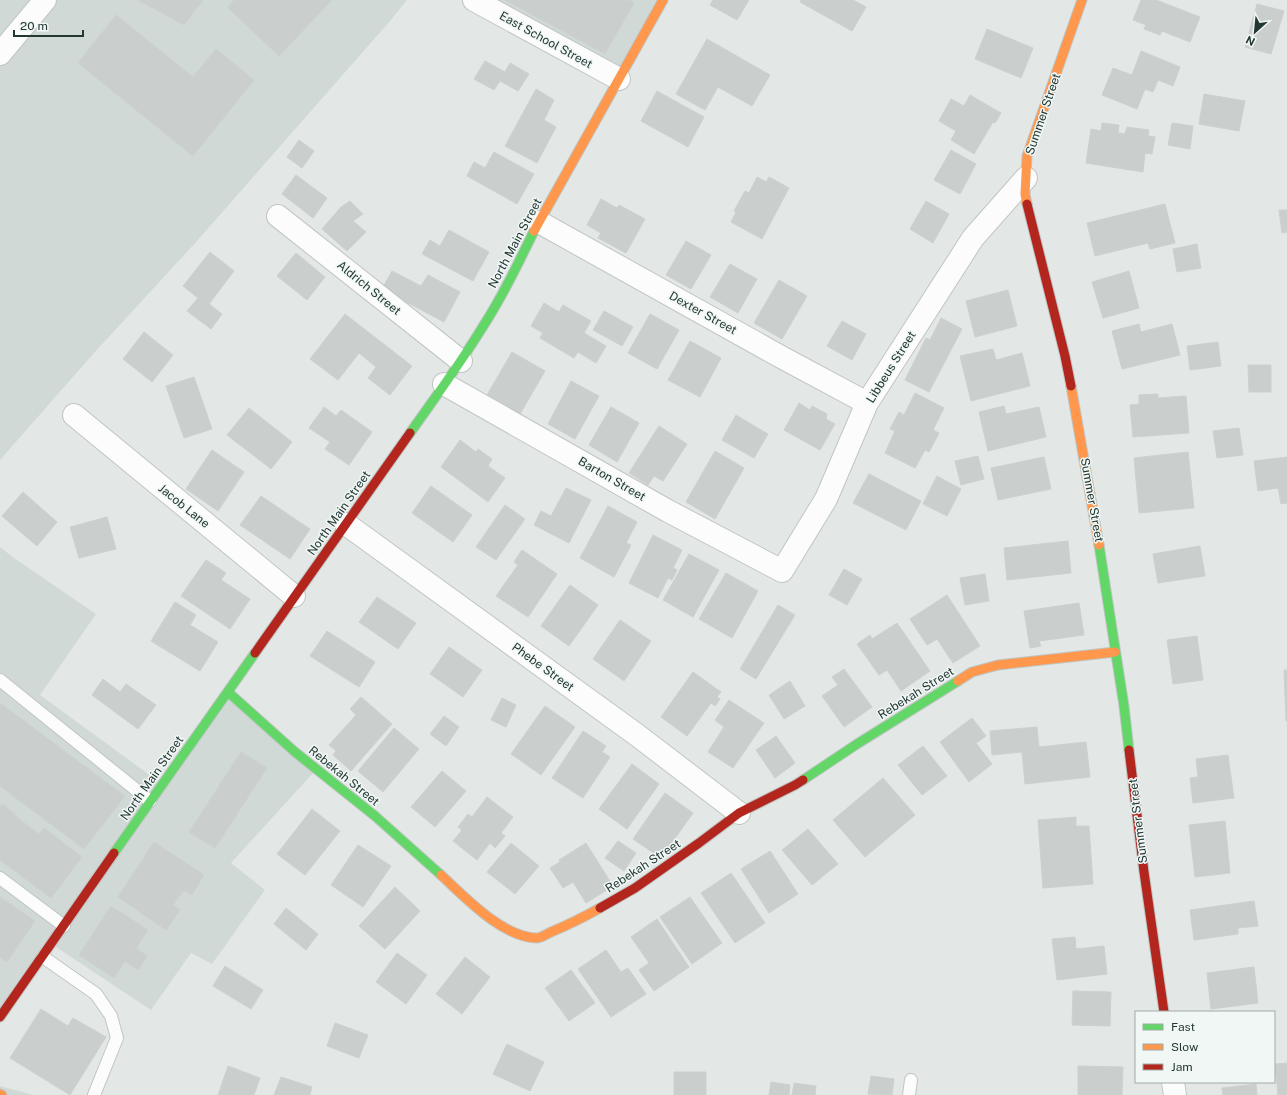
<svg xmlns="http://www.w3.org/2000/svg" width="1287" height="1095" font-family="'Public Sans',sans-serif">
	<rect width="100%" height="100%" fill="#e3e8e6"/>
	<!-- built -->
	<path fill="#d1d9d6" d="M0,0H407L390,21L197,241L94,353L0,460Z
		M465,0H664L619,83Z
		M0,547L14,558L96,614L40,695L162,784L222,693L314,772L231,863L265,890L212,964L191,953L151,1010L53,945L0,1016Z
		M0,1086L34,1095H0Z"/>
	<!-- building -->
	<path fill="#cacfcd" stroke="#ccd1cf" d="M138,0H203L184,25Z
		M234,0H332L279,56L228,8Z
		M505,0H629L634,3L605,54Z
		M713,0H749L737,20L710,5Z
		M801,0H853L866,7L852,31L800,2Z
		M1141,0H1156L1200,17L1190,42L1162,31L1160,35L1144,29L1146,25L1133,20Z
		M1257,4L1284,11L1271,54L1245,47Z
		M116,15L193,77L216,49L254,80L193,156L78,63Z
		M987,29L1033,48L1021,78L975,59Z
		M707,39L770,75L752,106L718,87L705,110L676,94Z
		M1141,51L1180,67L1173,86L1158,80L1153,92L1145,89L1137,109L1102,95L1113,68L1132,75Z
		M485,61L505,72L510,63L529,74L518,91L500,81L494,90L474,79Z
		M536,89L554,100L544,120L556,127L537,163L505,146Z
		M657,91L704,117L688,147L641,121Z
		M1204,94L1245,101L1239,131L1199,124Z
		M970,95L1001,113L995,123L993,122L974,154L951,140L956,131L939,121L951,99L964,106Z
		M1102,123L1119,125L1118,133L1125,134L1127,127L1149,130L1148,136L1155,137L1152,154L1145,153L1143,172L1086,163L1091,129L1101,131Z
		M1172,123L1193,126L1190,149L1168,145Z
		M299,140L314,151L302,168L287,157Z
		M951,150L976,164L960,194L934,180Z
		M494,152L534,174L517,204L467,176L474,162L485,168Z
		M296,175L327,198L313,218L282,194Z
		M757,177L766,182L769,177L789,188L762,239L731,222L736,212L734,211L745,191L749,193Z
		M601,199L617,208L619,205L645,219L626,253L598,238L601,233L587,225Z
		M350,201L363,214L353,221L366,232L347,251L322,229L341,207Z
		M926,201L949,214L933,243L910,229Z
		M1165,204L1175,243L1150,249L1148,243L1095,256L1087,223Z
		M1279,210H1287V232L1282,233Z
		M449,230L489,252L473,281L422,254L430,240L440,246Z
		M686,241L711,255L691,289L666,275Z
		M1197,244L1201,268L1177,272L1173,249Z
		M210,252L234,271L209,304L222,314L211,329L187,311L198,298L183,286Z
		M296,253L325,277L307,300L277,276Z
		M730,264L757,279L738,313L710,297Z
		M392,271L421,286L428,275L460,292L444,322L382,289Z
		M1129,271L1139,308L1103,318L1092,282Z
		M779,280L807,296L782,339L754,323Z
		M1008,290L1017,326L975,337L966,301Z
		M544,303L559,312L563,305L591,321L584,333L606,346L596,363L578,352L574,358L540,338L543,333L531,326Z
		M604,311L633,327L622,346L593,330Z
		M345,314L412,366L390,395L368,378L376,367L359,353L338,380L310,359Z
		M650,314L679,330L657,369L628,353Z
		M941,318L962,329L929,392L905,380L926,338L930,340Z
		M842,321L866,334L852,360L827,346Z
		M1139,324L1141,332L1172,324L1180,355L1122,369L1112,331Z
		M144,332L173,355L152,382L123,359Z
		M690,341L721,358L700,397L668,380Z
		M1218,342L1221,366L1190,370L1187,346Z
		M993,349L996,360L1022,353L1030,386L971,401L960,356Z
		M512,352L545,371L520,414L487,395Z
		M1248,365H1271V392H1249Z
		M194,377L212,429L184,438L166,386Z
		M571,381L599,396L575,439L548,424Z
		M915,393L944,408L933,430L939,433L929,452L925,450L915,468L885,453L895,431L890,429L899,412L904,415Z
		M1158,394V398L1186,396L1189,433L1133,437L1130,405L1139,404V395Z
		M799,403L810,410L812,406L827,414L826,419L835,424L820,450L784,430Z
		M1004,406L1006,414L1039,407L1046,437L988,451L979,412Z
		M324,407L336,416L341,410L372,432L349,465L325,449L330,442L309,428Z
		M611,407L639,423L617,462L589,445Z
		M249,408L292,442L271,469L227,435Z
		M736,415L768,434L754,458L722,440Z
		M659,426L687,444L663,481L654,476L648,485L629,473Z
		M1239,428L1243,455L1217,458L1213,431Z
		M460,440L476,452L478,449L492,459L488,466L505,478L488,502L441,467Z
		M212,450L244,472L218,511L186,489Z
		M715,451L744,468L715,519L686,502Z
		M1188,452L1194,508L1139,513L1134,458Z
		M978,456L984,479L961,485L955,461Z
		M1044,457L1051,489L998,500L991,468Z
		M1287,457V503L1281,504L1278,488L1258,491L1254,461Z
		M869,474L921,501L906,530L853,503Z
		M937,476L961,489L947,516L923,504Z
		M431,486L472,515L453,542L412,513Z
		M566,488L591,500L569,543L534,525L541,511L551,516Z
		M23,492L57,522L37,546L2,516Z
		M261,496L310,529L290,559L240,525Z
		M505,505L525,519L496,560L476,547Z
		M608,506L637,522L626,543L631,545L614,577L580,558Z
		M107,517L116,549L79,558L70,527Z
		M653,535L682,550L673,568L677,570L672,580L668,578L658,598L629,583Z
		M1068,541L1071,573L1007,580L1004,548Z
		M1200,546L1205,576L1158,583L1153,554Z
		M522,550L557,574L528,617L496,596L518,565L514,562Z
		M689,554L719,570L693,617L663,600Z
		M206,560L226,573L221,580L250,599L230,629L181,596Z
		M844,569L862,579L847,605L829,595Z
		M726,573L758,591L732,638L699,619Z
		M985,574L989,601L965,605L960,578Z
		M570,585L598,605L569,646L541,626Z
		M947,595L980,646L953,663L937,639L927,645L910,619Z
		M377,597L416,623L398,649L359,622Z
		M175,602L196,615L190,625L218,642L200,671L151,641Z
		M1079,603L1084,635L1039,641L1041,646L1030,648L1024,611Z
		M778,605L795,615L756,679L740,669Z
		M620,620L651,641L624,681L593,659Z
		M897,623L930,671L901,691L887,670L879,675L857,644L870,635L872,639Z
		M327,631L375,662L359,687L310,656Z
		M1197,636L1203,680L1173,684L1167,640Z
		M449,647L482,670L463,697L430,674Z
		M844,669L872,707L844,727L822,696L838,685L832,677Z
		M1284,670H1287V721H1286Z
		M693,672L721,692L717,697L720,699L715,706L711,703L687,736L661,717Z
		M103,679L120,692L126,684L156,705L138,729L92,695Z
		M790,681L805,706L784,719L769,695Z
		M361,697L392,724L351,771L333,755L336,751L329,745L356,715L350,709Z
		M502,698L516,705L506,727L491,720Z
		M729,700L764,723L733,768L708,752L724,727L715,720Z
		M0,703L125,796L84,849L0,786Z
		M545,706L575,727L541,775L511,754Z
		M444,716L459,727L446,746L430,734Z
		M972,718L986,736L976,743L992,764L969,782L940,742Z
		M1037,727L1039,747L1086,742L1090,777L1025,784L1022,752L992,755L990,731Z
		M394,728L419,749L383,792L358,771Z
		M583,731L606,746L602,752L610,757L583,798L552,778Z
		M776,736L795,763L775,778L756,750Z
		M923,746L947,776L922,795L898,765Z
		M241,752L267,768L215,848L189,832Z
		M1228,755L1234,798L1193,803L1190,778L1198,777L1196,759Z
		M632,764L659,784L627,829L599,809Z
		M442,771L466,791L435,827L411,807Z
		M883,778L915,815L865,857L833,820Z
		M665,793L693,813L661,858L633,839Z
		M487,797L513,817L501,833L505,836L495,848L490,843L477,860L453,841L462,830L458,827L468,814L472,817Z
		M2,804L15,814L14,815L39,834L44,828L82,857L51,898L0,860V807Z
		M312,809L340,831L305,875L277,854Z
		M1076,817V826H1089L1093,884L1043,888L1038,820Z
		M1225,821L1230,873L1195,877L1189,825Z
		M808,829L838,864L812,885L782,850Z
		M618,841L636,853L624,871L605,858Z
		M154,842L204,875L192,895L184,890L173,905L180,910L166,930L118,897Z
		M511,843L539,866L515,894L487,872Z
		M586,843L613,886L586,903L573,882L563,888L550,868L560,862L559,860Z
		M358,845L391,866L363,907L331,885Z
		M770,851L798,894L769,913L741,869Z
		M731,873L765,923L735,943L701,893Z
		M395,887L420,911L385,949L359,926Z
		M0,897L35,921L7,962L0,957Z
		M690,897L722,943L692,964L660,917Z
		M1254,901L1258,926L1238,928V934L1194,940L1190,910Z
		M111,906L148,930L136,948L147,956L138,970L125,961L114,978L79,955Z
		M286,908L318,934L306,950L274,924Z
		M657,919L689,967L654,991L639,970L649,963L631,937Z
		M1075,937L1076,949L1104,946L1107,974L1057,980L1052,939Z
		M606,950L621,972L628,968L646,994L611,1017L578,969Z
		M397,953L427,975L406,1004L376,982Z
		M465,957L490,977L462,1014L436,994Z
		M225,966L263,990L251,1009L213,986Z
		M1254,967L1258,1003L1211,1009L1207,973Z
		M571,970L595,1003L569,1021L545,988Z
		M1073,991L1111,992L1110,1026L1072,1025Z
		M41,1009L68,1026L73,1018L106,1037L70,1095L10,1058Z
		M335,1023L368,1035L359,1058L327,1046Z
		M507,1044L544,1062L530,1091L493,1074Z
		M1287,1063V1095H1278L1275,1064Z
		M228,1066L260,1078L254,1095H218Z
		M1078,1066L1123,1067L1122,1095H1078Z
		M674,1072H706V1095H674Z
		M871,1076L894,1079L892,1095L868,1094Z
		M281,1077L312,1087L310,1095H274Z
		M771,1082L790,1085L789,1095H769Z
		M794,1083L816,1086L815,1095H792Z
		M1256,1084L1257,1095H1223L1222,1088Z"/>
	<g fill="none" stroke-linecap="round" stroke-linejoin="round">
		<defs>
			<path id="lane" d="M0,680L150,801
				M0,878L64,926
				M43,957L96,994L111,1016L117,1038L94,1095
				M909,1095L911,1080"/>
			<path id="street" d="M474,0L619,79
				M0,54L45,0
				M278,216L461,361
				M539,222L783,358L867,403
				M444,384L668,511L782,571L826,499L867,403L973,238L1026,178
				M74,415L294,596
				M346,524L637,735L739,813
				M1173,1082L1175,1095"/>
			<path id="fast" d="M410,433C434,399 460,364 482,328C502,297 518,264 534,231
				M1099,545L1124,706L1129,750
				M228,692L295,752L375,816L441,875
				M803,780L857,744L958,681
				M114,853L255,653"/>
			<path id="slow" d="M1027,204L1025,194L1027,156L1082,0
				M534,231L663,0
				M1071,386L1099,545
				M958,681L972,672L998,665L1115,652
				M441,875C465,897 503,938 537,938C541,938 547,934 551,932C568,925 584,917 600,908
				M0,1094L2,1095"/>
			<path id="jam" d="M1027,204L1065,356L1071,386
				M255,653L410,433
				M1129,750L1144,872L1164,1012
				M600,908L635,888L699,843L739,813L795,785L803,780
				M0,1017L114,853"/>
		</defs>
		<!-- lane casing -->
		<use href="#lane" stroke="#c0c5c3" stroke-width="14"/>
		<!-- street casing -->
		<use href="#street" stroke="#c0c5c3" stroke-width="24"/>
		<!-- fast casing -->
		<use href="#fast" stroke="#bfc5c3" stroke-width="11"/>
		<!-- slow casing -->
		<use href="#slow" stroke="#bfc5c3" stroke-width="11"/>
		<!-- jam casing -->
		<use href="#jam" stroke="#bfc5c3" stroke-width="11"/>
		<!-- lane -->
		<use href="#lane" stroke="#fbfcfb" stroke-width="12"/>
		<!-- street -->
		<use href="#street" stroke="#fbfcfb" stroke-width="22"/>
		<!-- fast -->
		<use href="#fast" stroke="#63d668" stroke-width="9"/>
		<!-- slow -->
		<use href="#slow" stroke="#ff974d" stroke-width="9"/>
		<!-- jam -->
		<use href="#jam" stroke="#b3261e" stroke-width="9"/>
	</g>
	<g text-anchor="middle" stroke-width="3" stroke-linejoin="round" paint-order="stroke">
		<!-- street labels -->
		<g font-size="12" fill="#233835" stroke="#f1f7f5">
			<text transform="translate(546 40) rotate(29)" y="4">East School Street</text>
			<text transform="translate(1043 114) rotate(-71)" y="4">Summer Street</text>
			<text transform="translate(515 243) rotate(-62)" y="4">North Main Street</text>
			<text transform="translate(369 288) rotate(39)" y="4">Aldrich Street</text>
			<text transform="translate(703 313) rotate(29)" y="4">Dexter Street</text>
			<text transform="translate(891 367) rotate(-58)" y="4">Libbeus Street</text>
			<text transform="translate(612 479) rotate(30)" y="4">Barton Street</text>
			<text transform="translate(1092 500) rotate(80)" y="4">Summer Street</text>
			<text transform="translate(184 506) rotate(39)" y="4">Jacob Lane</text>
			<text transform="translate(339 513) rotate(-55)" y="4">North Main Street</text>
			<text transform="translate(543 667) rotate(36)" y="4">Phebe Street</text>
			<text transform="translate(916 693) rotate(-32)" y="4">Rebekah Street</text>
			<text transform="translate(344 776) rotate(39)" y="4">Rebekah Street</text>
			<text transform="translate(152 778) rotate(-55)" y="4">North Main Street</text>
			<text transform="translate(1138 821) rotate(-97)" y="4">Summer Street</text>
			<text transform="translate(643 866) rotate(-33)" y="4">Rebekah Street</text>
		</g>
	</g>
	<!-- legend -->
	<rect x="1135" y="1011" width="140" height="72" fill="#f1f7f5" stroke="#9faba8"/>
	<rect x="1143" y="1024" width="20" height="6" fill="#63d668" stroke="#9faba8"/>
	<text x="1171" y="1031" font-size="12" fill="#233835">Fast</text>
	<rect x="1143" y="1044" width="20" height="6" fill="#ff974d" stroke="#9faba8"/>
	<text x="1171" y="1051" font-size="12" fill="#233835">Slow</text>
	<rect x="1143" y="1064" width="20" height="6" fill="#b3261e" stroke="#9faba8"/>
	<text x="1171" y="1071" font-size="12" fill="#233835">Jam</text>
	<!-- north arrow -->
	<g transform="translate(1255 32) rotate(207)" stroke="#f1f7f5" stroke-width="3" paint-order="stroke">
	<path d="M0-3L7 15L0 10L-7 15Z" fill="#233835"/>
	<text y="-6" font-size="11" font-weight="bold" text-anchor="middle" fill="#233835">N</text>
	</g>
	<!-- scale -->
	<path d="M14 30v6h69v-6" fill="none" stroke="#233835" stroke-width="2"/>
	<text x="20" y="30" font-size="12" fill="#233835" stroke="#f1f7f5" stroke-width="3" paint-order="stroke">20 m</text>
</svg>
